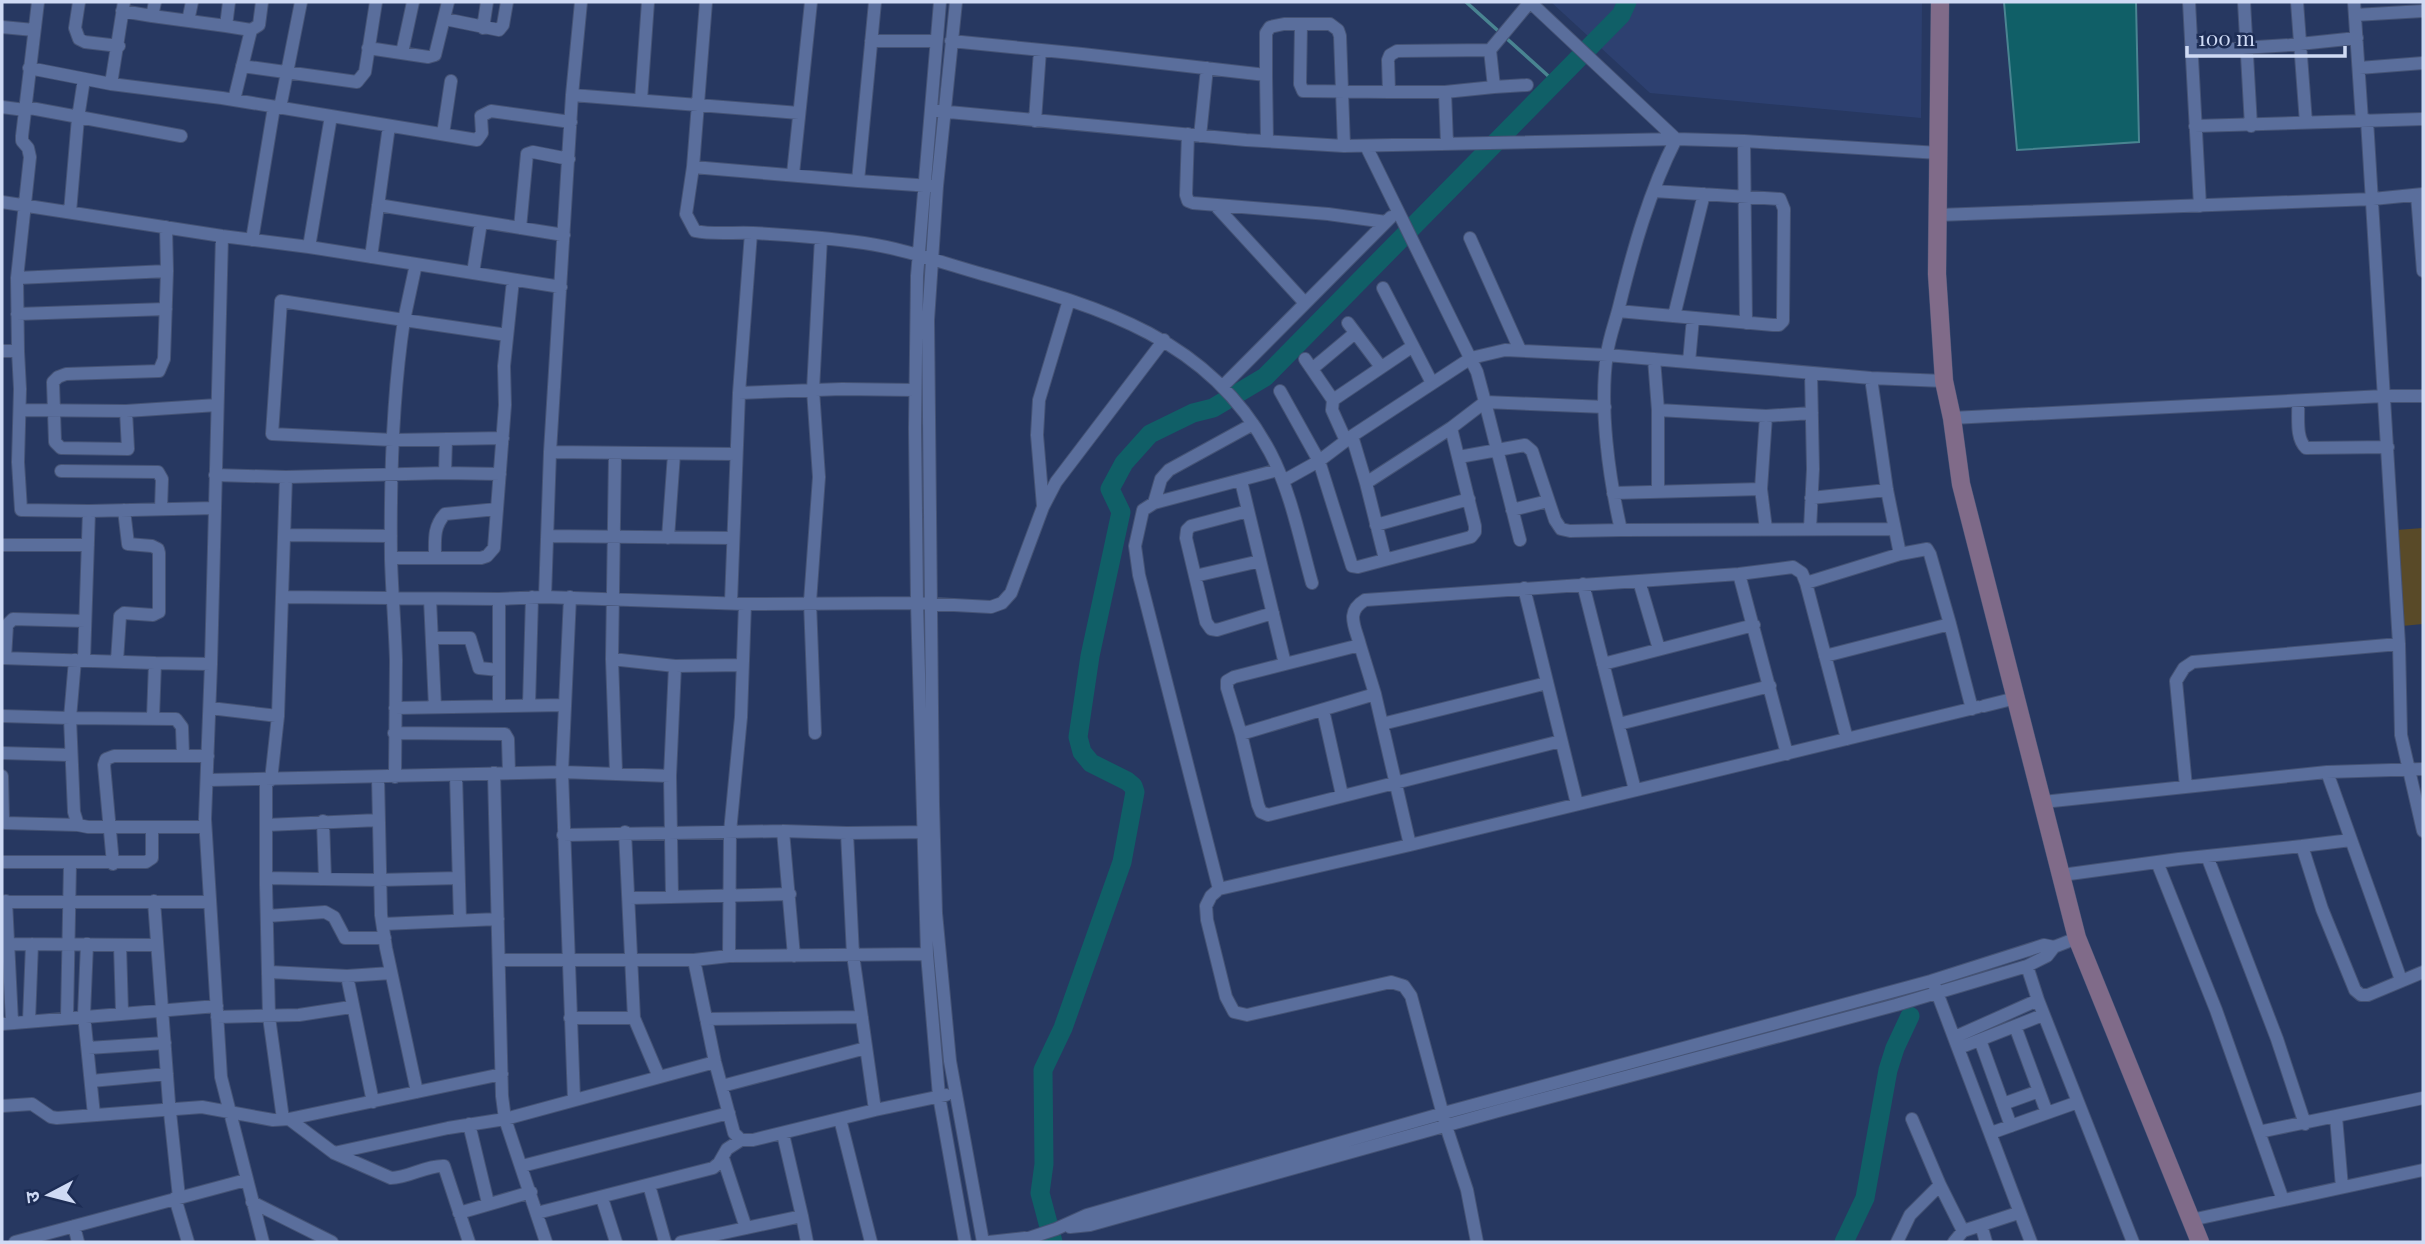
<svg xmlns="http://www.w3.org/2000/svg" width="2425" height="1244" font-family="'Playfair Display','Noto Sans Devanagari',serif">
	<rect width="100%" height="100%" fill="#273861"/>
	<!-- built -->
	<path fill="#2d4070" d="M1551,2H1922L1921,118L1650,93Z"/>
	<!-- green -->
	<path fill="#594a28" d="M2423,528V624L2402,626L2396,530Z"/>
	<!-- water -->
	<path fill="#105f67" stroke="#498491" stroke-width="2" d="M2004,2H2136L2139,142L2017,150Z"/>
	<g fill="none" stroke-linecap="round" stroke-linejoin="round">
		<!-- stream -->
		<path stroke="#498491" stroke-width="3.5" d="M1466,2L1555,82"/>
		<!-- river -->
		<path stroke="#105f67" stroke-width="19" d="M1053,1242L1040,1193L1044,1164L1043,1070L1063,1028L1122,862L1135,792L1133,786L1127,781L1091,763L1082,752L1078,737L1090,656L1121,512L1110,489L1124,463L1150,434L1193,413L1213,408L1265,377L1621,15L1627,2
			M1844,1242L1865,1198L1888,1070L1895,1048L1910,1016"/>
		<defs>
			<path id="minor" d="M79,2L75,28L79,39L85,42L119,46
				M229,2L226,26L251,30L259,25L262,2
				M706,2L693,167L686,214L695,231C714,235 734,232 753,233C790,235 828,238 864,243C905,249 943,263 982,274C1099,307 1209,337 1270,452C1291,492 1300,540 1312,583
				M940,2L917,276L915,428L917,603L927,954L939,1096L965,1242
				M956,2L937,186L928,320L933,803L936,913L950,1061L983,1242
				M2189,2L2200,206
				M2244,2L2251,126
				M2297,2L2306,123
				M2354,2L2362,121
				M122,11L152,16L155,2
				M2355,15L2423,11
				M152,16L226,26
				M445,19L499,30L503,25L507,2
				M188,21L192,2
				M1301,24L1300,84L1303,91L1389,92
				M2,27L34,30
				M483,28L487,2
				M871,41H936
				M951,41L1082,54L1266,75L1267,141
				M368,48L428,57L435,55L448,2
				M1490,50L1530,2
				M2193,51L2290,45L2357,38
				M402,53L413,2
				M242,66L357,82L365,72L376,2
				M29,68L111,84L124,2
				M2359,68L2423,63
				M1266,75V33L1270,27L1284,24H1330L1338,30L1340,36L1344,146
				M111,84L222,98L477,140L482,133L481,116L491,111L571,122
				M1494,87L1527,85
				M1445,92L1494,87L1490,50L1397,51L1390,55L1388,60L1389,92H1445L1447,144
				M572,95L799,113
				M234,100L251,30
				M641,100L648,2
				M2,107L25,110
				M25,107L181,136
				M280,108L301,2
				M938,111L1246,140L1344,146L1676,139L1744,141L1939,153
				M2367,120L2399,644L2401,735L2423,831
				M1035,121L1040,50
				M2195,126L2423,119
				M443,134L451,81
				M1188,134L1186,195L1188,201L1193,203L1328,214L1386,222
				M1200,136L1207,68
				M1744,141L1746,323
				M693,167L858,181L875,2
				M793,174L811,2
				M858,181L931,186
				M2417,195L2423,271
				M2,202L222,236L309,247L561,287
				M378,205L564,235
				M1215,205L1305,303
				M70,212L78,118L84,79
				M1938,215L2373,199L2423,194
				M520,228L527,154L533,152L569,159
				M222,236L211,664L205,819L221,1077L263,1242
				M1470,238L1520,350
				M252,240L274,107
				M309,247L331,116
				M371,257L389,126
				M416,264L404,320L507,335
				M473,273L481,222
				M17,278L167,271L166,227
				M1383,288L1432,383
				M1618,311L1773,325H1779L1783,321L1784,209L1780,199L1654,191
				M17,314L166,309
				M1674,316L1704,194
				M1348,323L1381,367
				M2,351H18L17,278L30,157L28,148L22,141V136L38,2
				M18,351L20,389L18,462L21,510L89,511L84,660
				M1305,359L1333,400
				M1654,359L1658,410
				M1689,362L1693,318
				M1312,369L1355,333
				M1871,378L1887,490L1900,554
				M1223,386L1391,217
				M1280,391L1319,461L1352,566L1358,567L1471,537L1475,532V526L1451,428L1485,402L1477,372L1366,146
				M739,393L842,389L915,390
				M2298,401C2299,416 2295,438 2306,448L2388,447
				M20,410L126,411L217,405
				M126,411L128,449L61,448L55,442L53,382L58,377L66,374L159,371L164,359L167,271
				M1766,416L1761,489L1766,529
				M1952,418L2384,396H2423
				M1352,436L1366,483L1451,428
				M1346,441L1332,410L1333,400L1413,346
				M550,452L736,454
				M615,454L612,659L616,772
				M1459,457L1525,445L1532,451L1555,520L1561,529L1570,531L1621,530C1609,478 1599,407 1607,354C1609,338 1615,323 1619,307C1633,250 1649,192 1676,139L1530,2
				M1278,470L1154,503L1143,510L1135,546L1139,575L1219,889L1410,845L1978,707
				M61,471L158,472L162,479L161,509
				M445,473L446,439
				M215,475L286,477L278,716L271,780
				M286,477L445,473L500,474
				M1241,481L1285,664L1360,645C1355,626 1345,612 1365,600L1739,574L1793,567L1802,573L1806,583L1847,739
				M1283,481L1319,461L1352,436L1471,358L1505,350L1607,355L1871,378L1944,381
				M1366,483L1385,559
				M1658,491V410L1766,416L1812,413
				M1613,493L1761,489
				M1811,498L1887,490
				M1154,503L1161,479L1169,470L1253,424
				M1043,506L1037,435L1039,400L1069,300
				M1512,510L1548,501
				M89,511L215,508
				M1248,511L1191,526L1187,530L1186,538L1206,622L1211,629L1217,630L1273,613
				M1376,525L1469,499
				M1810,529L1813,469L1811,373
				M1621,530L1895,529
				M284,535L391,536
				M547,536L733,538
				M668,538L674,454
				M1520,540L1485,402L1605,407
				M2,545H88
				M435,557C435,540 433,527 445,514L497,509
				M391,558H481L487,556L494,548L505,405L504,366L513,280
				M1739,574L1787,754
				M1195,576L1260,561
				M1639,581L1659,649
				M1806,583L1900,554L1927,549L1930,554L1950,624L1825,656
				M1583,584L1635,790
				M1524,588L1577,804
				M282,597L499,599L545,597L745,604L917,603L991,607L1002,603L1011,593L1043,507L1056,482L1164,340
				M545,597L550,452L572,95L581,2
				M570,597L562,772L574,1100
				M430,599L435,707
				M731,602L739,393L751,233
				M745,604L741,717L730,832L729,956L694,960L715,1062L734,1133L741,1140H753L875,1110L946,1095
				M1950,624L1972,709
				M432,638H470L479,668L499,670
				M1360,645L1375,694L1410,845
				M2,658L155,663L153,718
				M5,658L7,625L13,619L85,621
				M612,659L675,666L742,665
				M117,661L120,616L124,613L153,615L159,612V553L158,549L152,546L128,544L124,510
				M155,663L211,664
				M1285,664L1234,677L1227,681V688L1241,734L1258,805L1261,812L1268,815L1561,741
				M1603,664L1754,625
				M529,705L532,597
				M499,706V599
				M1984,706L2016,698
				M210,708L278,716
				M395,708L565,705
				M1323,710L1342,795
				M2,716L70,718L75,660
				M1382,724L1547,683
				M1619,724L1770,686
				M394,733L505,734L508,739L509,773
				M815,733L810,602L819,477L813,390L821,238
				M1241,734L1375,694
				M2,753L71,755
				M2327,772L2401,980
				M494,773L502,1096L505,1119L546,1242
				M456,775L460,921
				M2,776L3,819L5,823L78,825
				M378,777L381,915L386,948L417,1092
				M395,777C395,738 396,699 396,660C395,627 392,593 391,559C390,480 392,399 404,320L281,301L272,434L393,440L503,438
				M208,780L562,772L670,776
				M266,780V885L269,1017L283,1119
				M2186,787L2176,681L2184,668L2193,662L2399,644
				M2043,802L2327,772L2423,769
				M323,821L325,879
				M266,825L379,820
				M205,827H88L78,825L74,812L70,718L176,719L182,727L183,756H208
				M783,831L794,956
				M625,832L634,1018L659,1077
				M847,833L853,955L875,1110
				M563,835L783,831L847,833L930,832
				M2302,846L2351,840
				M2207,856L2277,1039L2305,1124
				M2,862H146L152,858V827
				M2157,862L2216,1010L2283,1200
				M113,864L104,765L106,759L114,756H183
				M2062,875L2179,859L2302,846L2322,909L2355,990L2361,995H2368L2423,972
				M266,878L379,880L458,878
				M1219,889L1211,896L1206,906L1207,920L1226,997L1234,1012L1247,1015L1391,982L1404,986L1411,996L1446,1126L1467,1190L1477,1242
				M672,897L670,776L675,666
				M629,898L790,894
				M6,901L12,1022
				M154,901L169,1103L179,1197
				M2,902H210
				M267,916L325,912L334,917L345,938H385
				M383,924L498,919
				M7,944L157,945
				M87,944L84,1015L94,1115
				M120,945L122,1012
				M729,956L927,954
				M499,960H694
				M2027,966L2038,1000L2133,1242
				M270,972L347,976L391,973
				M347,976L373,1102
				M1935,987L2031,1242
				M67,1017L70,864
				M217,1017L299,1015L351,1007
				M570,1018H634
				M706,1019L862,1017
				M29,1021L32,944
				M2,1024L217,1006
				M2015,1026L2047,1113
				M1955,1037L2038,1000
				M1980,1040L2011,1126
				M88,1048L165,1043
				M1959,1048L2043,1015
				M91,1081L167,1074
				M722,1086L866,1048
				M2003,1104L2039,1091
				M2,1106L32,1104L51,1117L57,1118L202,1107L273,1120L289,1119L502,1074
				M2336,1117L2342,1187
				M289,1119L334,1153L391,1178C409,1178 426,1165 444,1166L469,1242
				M840,1119L871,1242
				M1912,1119L1940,1185L1963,1231
				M469,1124L488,1203
				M2259,1132L2423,1098
				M1991,1133L2078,1102
				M334,1153L448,1128L505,1119L715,1062
				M723,1158L746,1228
				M522,1166L729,1113
				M649,1185L665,1242
				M175,1198L188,1242
				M602,1198L616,1242
				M252,1202L332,1242
				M459,1213L531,1192
				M537,1213L713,1168L719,1163L727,1149L741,1140
				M802,1216L807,1242
				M2191,1220L2423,1170
				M1981,1225L1986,1242
				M74,1226L78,1242
				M1070,1227L1090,1225L1498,1111L1896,1005L2027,966L2047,956L2054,947
				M15,1242L246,1180
				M681,1242L802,1216L783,1134
				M989,1242L1025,1238
				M1017,1242L1056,1229L1087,1215L1444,1113L1931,981L2044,945L2054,947L2077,938
				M1897,1242L1910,1215L1940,1185
				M1954,1242L1963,1231L2018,1213"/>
			<path id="secondary" d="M1940,2L1937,274L1944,381L1952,418L1961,484L2077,938L2200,1242"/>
		</defs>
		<!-- minor casing -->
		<use href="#minor" stroke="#455375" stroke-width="14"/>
		<!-- secondary casing -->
		<use href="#secondary" stroke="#455375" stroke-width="19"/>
		<!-- minor -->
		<use href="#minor" stroke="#5a6e9c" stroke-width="12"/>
		<!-- secondary -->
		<use href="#secondary" stroke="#806b89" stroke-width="18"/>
	</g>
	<!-- border -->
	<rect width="2425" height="1244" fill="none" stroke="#cfdaf4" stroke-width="7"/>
	<!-- north arrow -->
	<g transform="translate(49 1195) rotate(263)" stroke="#1d2d55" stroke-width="5" paint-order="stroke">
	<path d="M0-5L12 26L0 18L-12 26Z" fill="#cfdaf4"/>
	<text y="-10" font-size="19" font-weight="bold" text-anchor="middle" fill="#cfdaf4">उ</text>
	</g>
	<!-- scale -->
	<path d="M2187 46v10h158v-10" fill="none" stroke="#cfdaf4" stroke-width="3.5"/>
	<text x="2198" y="46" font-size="21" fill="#cfdaf4" stroke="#1d2d55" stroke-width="5" paint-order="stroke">100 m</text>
</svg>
